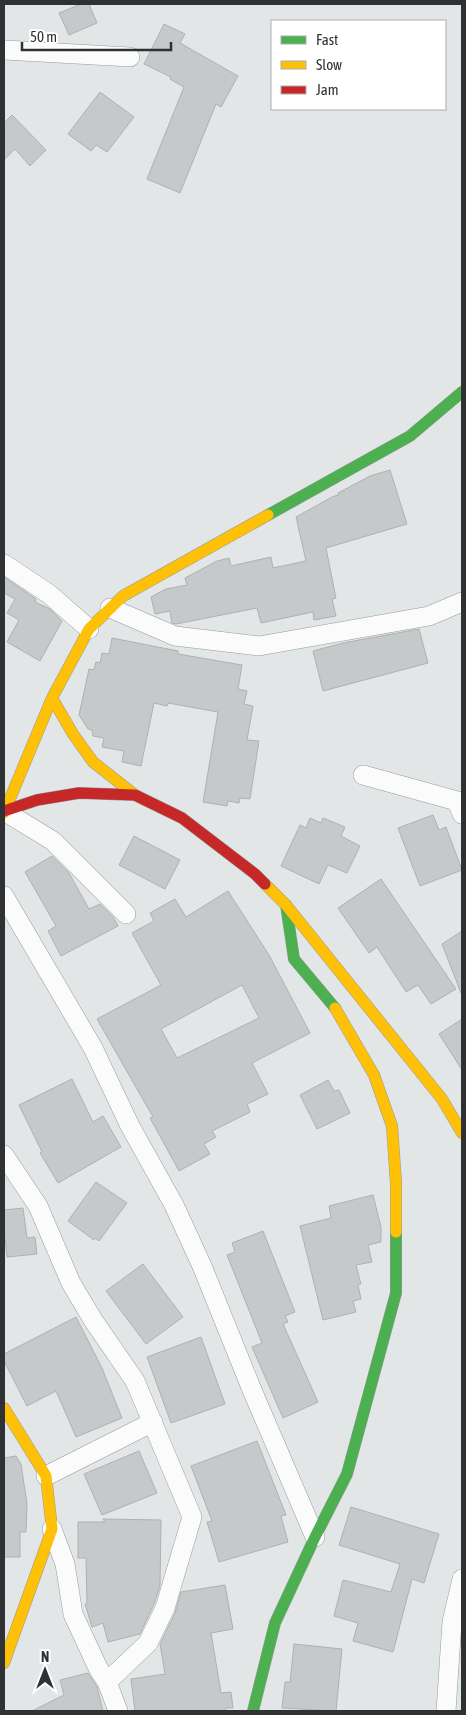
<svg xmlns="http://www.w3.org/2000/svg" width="466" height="1715" font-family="'Asap Condensed',sans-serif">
	<rect width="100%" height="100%" fill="#e2e6e7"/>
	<!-- building -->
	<path fill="#c6c9ca" stroke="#aeb1b2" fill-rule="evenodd" d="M81,4H89L97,23L69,35L59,13Z
		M164,24L185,34L180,43L238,76L221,107L216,104L180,193L147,179L184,87L170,79L171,77L144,64Z
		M100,92L134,117L107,152L96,145L91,151L68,134Z
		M12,115L46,150L30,166L15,149L4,160V123Z
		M390,470L407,524L326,548L336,598L332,599L336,616L314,620L313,612L261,623L257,608L176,624L172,623L170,611L155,614L151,597L166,589L187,585L185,578L217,561L229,558L231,566L271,557L273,568L306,561L296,517L332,497L338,495V493L370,476Z
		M4,577L36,599L35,602L50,609L62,621L40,661L7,642L19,620L7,613L15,599L4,593Z
		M419,629L428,663L323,691L313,651L343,643Z
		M112,638L178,651V654L242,665L238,689L247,691L244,704L253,706L247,740L259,741L250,799L240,798L239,803L228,801L227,806L203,802L218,712L168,703L167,706L154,703L141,766L122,762L124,751L102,747L104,738L93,736L92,730L88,729L79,715L89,669L94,670L96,662L100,663L102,653L109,654Z
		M433,815L439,830L446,827L462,870L420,886L398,828Z
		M310,818L321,823L323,818L345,827L341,836L360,846L347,873L328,865L319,884L281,866L300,825L306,828Z
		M134,836L180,860L165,889L119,865Z
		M52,856L69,873L89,909L100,904L113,917L118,926L61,956L48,931L56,926L25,872Z
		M381,879L456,989L431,1004L418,985L406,992L377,947L369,953L338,908Z
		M228,891L269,955L310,1033L252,1063L268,1094L247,1104L250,1112L212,1131L216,1137L204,1144L210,1154L179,1171L150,1118L153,1117L97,1019L161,985L132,933L154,921L150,913L175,899L186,917ZM242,985L259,1018L177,1058L161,1029Z
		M462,931V993H461L442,944Z
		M462,1019V1070L439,1034Z
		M72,1079L93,1122L103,1116L121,1147L58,1183L40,1153L42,1152L19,1105Z
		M328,1080L334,1091L339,1090L350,1113L317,1129L300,1095Z
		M96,1182L127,1203L99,1241L95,1238L94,1240L68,1221Z
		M373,1195L381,1227V1242L368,1245L372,1262L356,1265L361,1284L358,1285L361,1299L353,1301L356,1312L323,1320L300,1226L331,1218L329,1206Z
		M23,1208L27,1238L35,1237L37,1254L7,1257L5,1238L4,1239V1210Z
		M263,1231L295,1312L285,1316L288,1322L283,1324L318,1402L283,1418L252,1347L262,1343L227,1255L235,1252L232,1243Z
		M143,1264L183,1317L146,1344L106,1291Z
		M76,1317L102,1368L122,1418L76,1437L56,1391L27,1406L4,1361V1354Z
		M201,1337L225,1404L171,1423L147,1357Z
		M257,1441L286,1515L281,1516L288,1542L219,1562L207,1522L212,1521L191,1466Z
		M139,1451L157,1493L102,1515L84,1474Z
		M16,1456L21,1464L27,1504L26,1532H20V1557H4V1458Z
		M351,1507L439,1534L424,1583L412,1579L393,1652L353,1641L358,1623L334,1616L343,1580L391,1592L400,1564L339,1545Z
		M103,1519L161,1520L160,1586L154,1604L140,1634L108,1642L103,1623L92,1627L85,1604L87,1603L86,1558H78V1522H105Z
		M225,1585L233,1629L211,1633L221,1693L231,1692L233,1708H226V1711H135L131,1679L165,1674L160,1644L175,1613L181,1592Z
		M294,1644L342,1649L336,1711L282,1708L285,1682H290Z
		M88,1673L97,1687L103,1711H32L64,1695L60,1680Z"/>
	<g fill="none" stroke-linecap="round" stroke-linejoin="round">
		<defs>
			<path id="street" d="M4,50L130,57
				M4,564L49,594L89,629
				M110,608L175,636L259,646L429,616L462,602
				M363,775L457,801L462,814
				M4,811L53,841L126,914
				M4,896L93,1048L130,1126L174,1205L202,1266L252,1390L315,1537
				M4,1155L38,1206L71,1283L93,1320L135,1381L192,1517L165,1608L148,1643L107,1682
				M46,1476L153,1422
				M52,1529L65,1564L73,1614L98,1668L107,1682L118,1711
				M446,1711L452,1622L462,1579"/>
			<path id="fast" d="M268,515L410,436L462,392
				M286,905L294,959L335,1008
				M253,1711L275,1623L315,1537L347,1474L396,1293V1232"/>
			<path id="slow" d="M52,698L73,734L93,762L135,795
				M4,813L52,698L89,629L123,596L268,515
				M265,884L286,905L442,1099L462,1133
				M335,1008L374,1075L392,1126L396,1183V1232
				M4,1408L46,1476L52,1529L4,1663"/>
			<path id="jam" d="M4,811L37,800L79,793L135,795L182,818L255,874L265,884"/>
		</defs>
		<!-- street casing -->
		<use href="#street" stroke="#989b9c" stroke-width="20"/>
		<!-- fast casing -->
		<use href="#fast" stroke="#989b9c" stroke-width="12"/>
		<!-- slow casing -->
		<use href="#slow" stroke="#989b9c" stroke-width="12"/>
		<!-- jam casing -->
		<use href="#jam" stroke="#989b9c" stroke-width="12"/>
		<!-- street -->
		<use href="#street" stroke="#fbfbfb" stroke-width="19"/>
		<!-- fast -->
		<use href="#fast" stroke="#4caf50" stroke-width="11"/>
		<!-- slow -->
		<use href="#slow" stroke="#ffc107" stroke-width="11"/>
		<!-- jam -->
		<use href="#jam" stroke="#c62828" stroke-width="11"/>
	</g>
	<!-- border -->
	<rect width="466" height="1715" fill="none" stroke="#2f3234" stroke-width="10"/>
	<!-- legend -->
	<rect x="271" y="20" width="175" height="90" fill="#ffffff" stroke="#acadae"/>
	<rect x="281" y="36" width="25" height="8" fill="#4caf50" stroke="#acadae"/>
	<text x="316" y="45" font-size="15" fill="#2f3234">Fast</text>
	<rect x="281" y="61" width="25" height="8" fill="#ffc107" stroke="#acadae"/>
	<text x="316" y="70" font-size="15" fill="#2f3234">Slow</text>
	<rect x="281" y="86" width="25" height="8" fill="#c62828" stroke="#acadae"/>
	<text x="316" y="95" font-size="15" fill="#2f3234">Jam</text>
	<!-- north arrow -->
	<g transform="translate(45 1670)" stroke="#ffffff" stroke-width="4" paint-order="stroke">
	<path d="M0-4L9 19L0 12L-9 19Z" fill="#2f3234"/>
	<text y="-8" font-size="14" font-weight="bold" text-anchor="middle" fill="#2f3234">N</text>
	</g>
	<!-- scale -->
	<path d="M22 42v8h149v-8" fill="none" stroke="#2f3234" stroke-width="2.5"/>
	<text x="30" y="42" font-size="15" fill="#2f3234" stroke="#ffffff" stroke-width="4" paint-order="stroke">50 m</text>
</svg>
